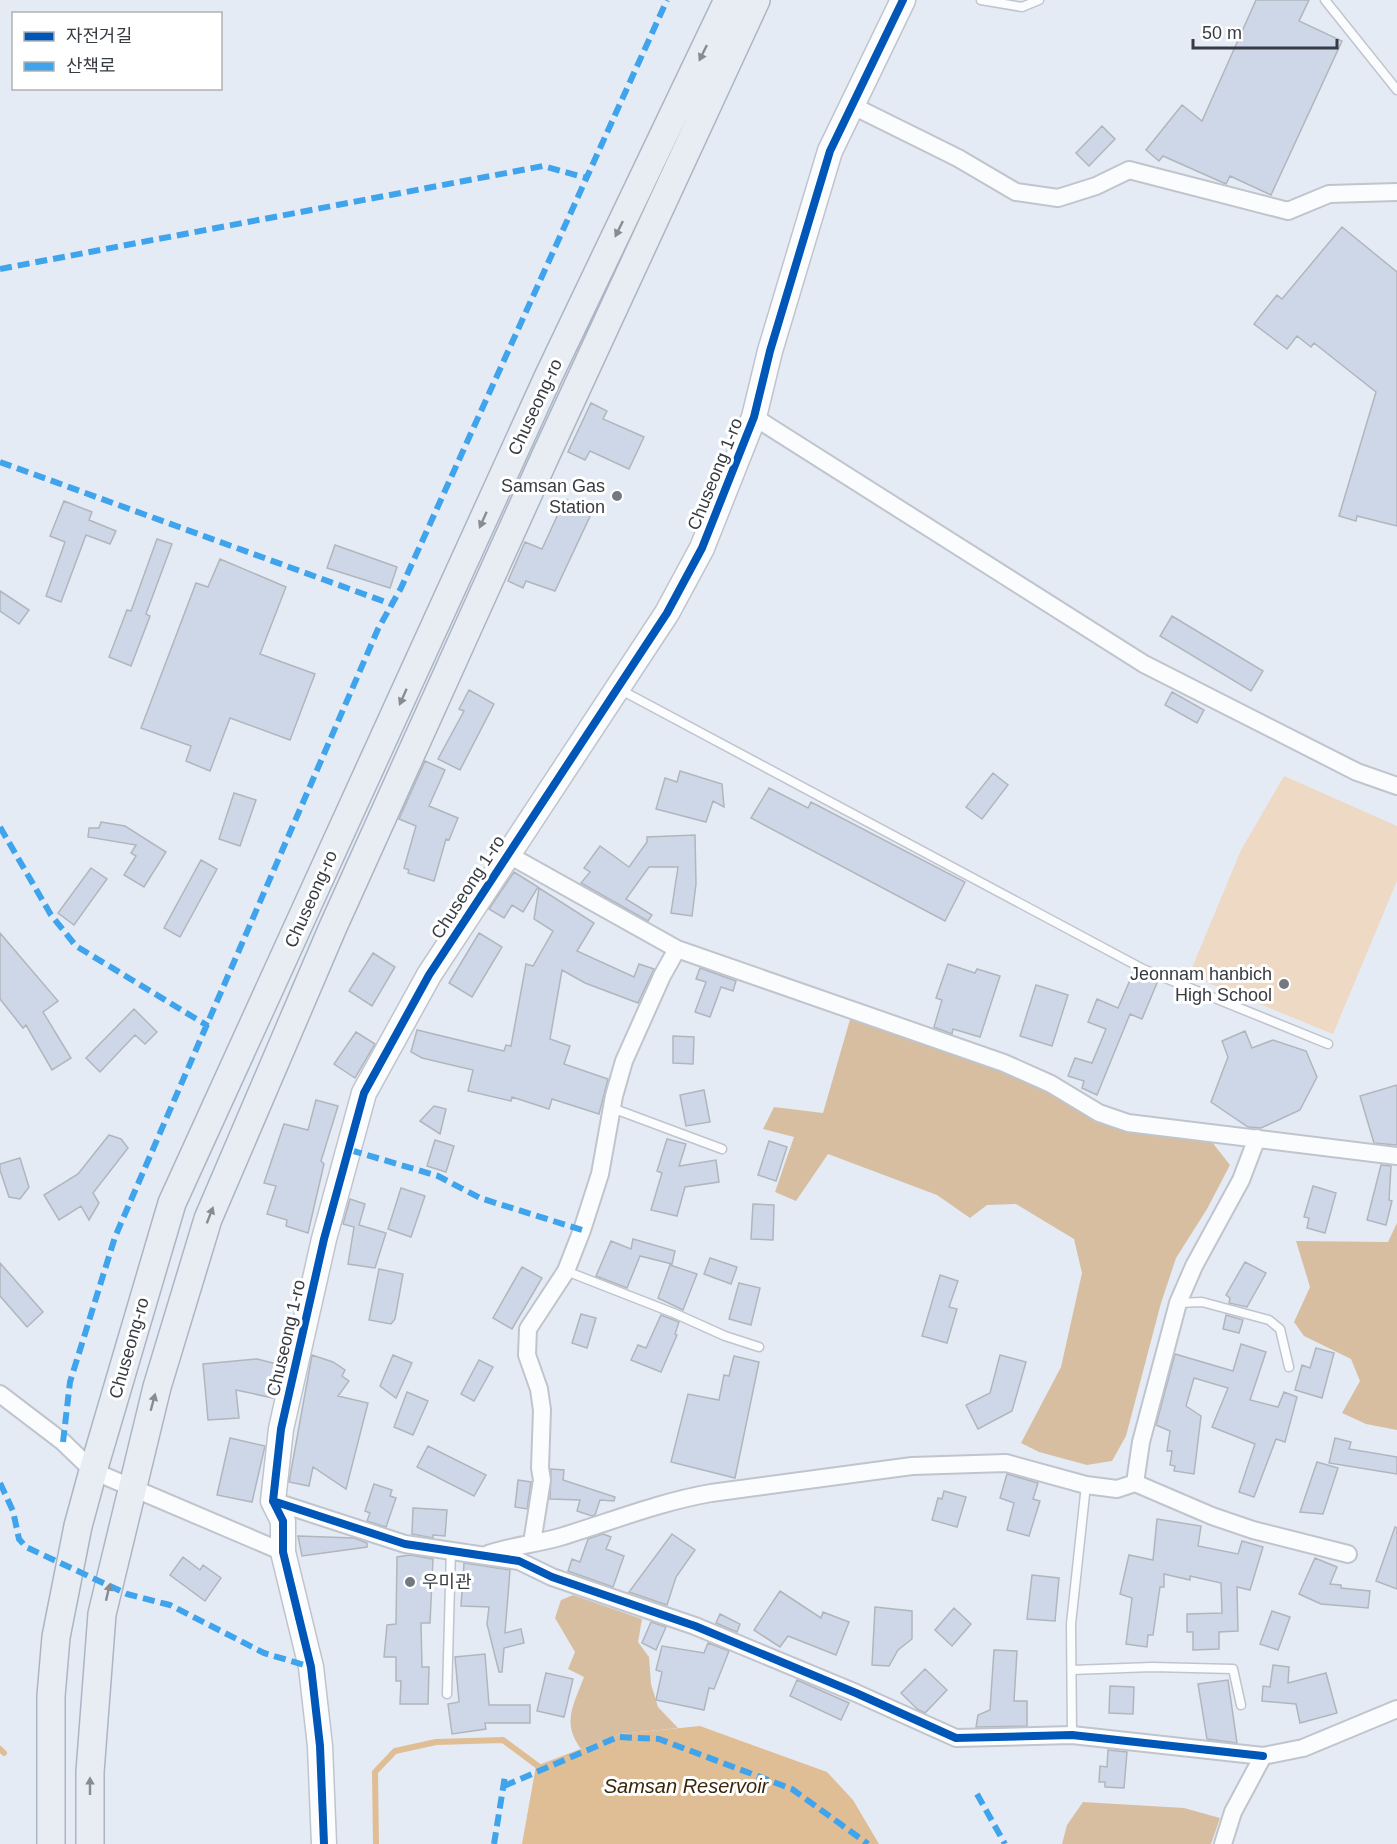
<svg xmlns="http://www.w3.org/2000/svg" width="1397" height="1844" font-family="Helvetica,'Noto Sans KR',sans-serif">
	<rect width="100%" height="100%" fill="#e5ebf5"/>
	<!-- green -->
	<path fill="#edd9c4" d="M1284,776L1397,826V881L1333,1034L1189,975L1241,850Z"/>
	<!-- forest -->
	<path fill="#d7bea1" d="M851,1016L1048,1088L1098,1119L1208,1137L1230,1165L1207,1209L1176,1258L1161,1303L1126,1436L1112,1461L1087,1465L1039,1452L1021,1443L1061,1367L1082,1273L1074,1239L1016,1204L987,1205L970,1218L937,1195L828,1154L796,1201L775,1192L794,1137L763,1129L774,1107L823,1113Z
		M1397,1223V1430L1366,1424L1342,1413L1360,1381L1351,1359L1304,1336L1294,1322L1310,1287L1296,1241L1388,1242Z
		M573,1595L642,1619L638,1642L649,1657L651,1684L658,1707L678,1728L620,1734L581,1749C561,1723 574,1704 584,1677L568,1669L575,1652L555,1618L561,1600Z
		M1083,1802L1184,1808L1220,1818L1211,1844H1062L1067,1825Z"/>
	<!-- water -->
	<path fill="#dfbd95" d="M700,1726L827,1772L853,1800L879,1844H522L536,1766L620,1734Z"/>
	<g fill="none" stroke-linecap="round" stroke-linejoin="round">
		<!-- stream -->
		<path stroke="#dfbd95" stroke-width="6" d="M0,1749L4,1753
			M376,1844L375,1772L395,1751L436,1742L503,1740L542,1769"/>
	</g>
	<!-- building -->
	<path fill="#ced7e8" stroke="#b1b6bd" stroke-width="1.5" d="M1256,0H1309L1299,21L1342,41L1271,195L1230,176L1226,184L1163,156L1159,161L1146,150L1182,105L1202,121Z
		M1102,126L1115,139L1089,166L1076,153Z
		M1342,227L1397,272V526L1357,516L1356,521L1339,516L1376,392L1314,343L1311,347L1297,336L1287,349L1254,324L1277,295L1282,299Z
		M591,403L607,411L603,419L644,437L629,469L590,451L585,460L568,452Z
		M565,499L592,512L555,591L526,581L523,588L508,581L525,542L542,549Z
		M64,501L92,512L89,520L116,531L110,544L86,535L61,602L46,596L65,542L50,536Z
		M157,539L172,544L146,614L150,616L131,666L109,657L127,610L131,611Z
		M335,545L397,567L390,588L327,568Z
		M220,559L286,587L260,654L315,674L290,740L230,718L210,771L186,761L191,746L141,728L196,583L208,587Z
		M0,591L29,610L19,624L0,611Z
		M1172,616L1263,671L1251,691L1160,636Z
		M469,690L494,704L460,770L438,759L464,711L459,709Z
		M1172,692L1204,710L1197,723L1165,705Z
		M425,761L445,770L429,806L458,818L449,840L446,839L434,881L408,873L409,870L404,868L416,826L399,819Z
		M680,771L722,784L724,807L713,801L706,822L656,809L665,778L677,782Z
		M993,773L1008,785L982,819L966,807Z
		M769,788L808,808L811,802L965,882L945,921L751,818Z
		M234,793L256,800L240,846L219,839Z
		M101,822L125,826L166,852L144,887L124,875L136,856L131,853L136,845L88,837L89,828H99Z
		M695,835L696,884L692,916L671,913L678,867H649L626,899L652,915L648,921L581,883L590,872L584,868L600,846L629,867L647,842V837Z
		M201,860L217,869L180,937L164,928Z
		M91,868L107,879L74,925L58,913Z
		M514,872L538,887L523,912L512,905L504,918L489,909Z
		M539,888L594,923L577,951L634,977L639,964L654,969L638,1003L585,983L562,970L550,1039L570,1046L564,1064L608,1079L599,1114L552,1099L549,1109L512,1097L511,1101L468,1091L473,1070L422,1058L411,1052L417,1030L504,1051L506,1045L511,1046L526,964L533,966L553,931L534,919Z
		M0,933L58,1001L43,1012L71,1058L52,1070L26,1025L23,1028L0,999Z
		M479,933L502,947L472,997L449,983Z
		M373,953L395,967L372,1006L349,991Z
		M948,964L975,973L977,969L1000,976L980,1037L953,1029L952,1034L934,1027L942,1000L936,998Z
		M700,968L736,981L733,991L721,987L710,1017L695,1012L706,982L696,979Z
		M1133,973L1157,983L1142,1019L1130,1014L1097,1095L1082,1088L1084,1081L1068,1076L1075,1058L1092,1063L1106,1029L1088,1022L1097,999L1118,1008Z
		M1036,985L1068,995L1052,1046L1020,1036Z
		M134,1009L157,1032L145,1044L135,1035L100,1072L86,1058Z
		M1245,1031L1252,1048L1273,1040L1306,1051L1317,1077L1300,1110L1261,1128L1248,1127L1211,1102L1228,1057L1222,1041Z
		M356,1032L375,1044L355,1078L334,1064Z
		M673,1036L694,1037L693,1064L673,1063Z
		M1397,1085V1145L1374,1143L1360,1096Z
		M704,1090L710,1122L686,1126L680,1095Z
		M316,1100L338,1106L321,1161L324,1164L308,1233L286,1226L287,1220L267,1214L276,1186L264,1183L284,1124L308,1130Z
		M434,1106L446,1109L440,1134L420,1121Z
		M109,1135L121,1139L128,1148L93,1193L99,1203L89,1220L81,1206L59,1220L44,1195L78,1174Z
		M667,1139L686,1144L679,1166L716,1160L719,1182L685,1187L677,1216L651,1210L662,1173L657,1171Z
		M435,1140L454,1146L446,1172L427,1166Z
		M769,1141L787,1147L776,1181L758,1175Z
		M20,1158L29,1187L20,1199L9,1197L0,1170V1164Z
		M1381,1165L1391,1166L1389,1200L1392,1201L1386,1225L1367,1220Z
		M1313,1186L1336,1193L1325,1233L1307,1228L1309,1218L1304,1217Z
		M401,1188L425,1196L411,1237L388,1229Z
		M350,1199L365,1204L359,1225L386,1233L375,1268L348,1264L354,1227L343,1224Z
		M753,1204L774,1205L773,1240L751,1239Z
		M633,1239L675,1251L672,1264L640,1256L627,1288L596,1276L611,1241L631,1249Z
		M710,1258L737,1267L731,1284L704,1274Z
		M1245,1262L1266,1273L1247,1307L1229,1303L1230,1298L1226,1295Z
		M0,1263L43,1312L27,1327L0,1296Z
		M670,1265L697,1274L683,1310L658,1298Z
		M522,1267L542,1278L512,1329L493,1318Z
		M379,1269L403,1274L395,1319L391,1324L369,1320Z
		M940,1275L958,1281L949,1307L957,1309L947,1343L922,1336Z
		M739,1283L760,1288L751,1325L729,1319Z
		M581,1314L596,1318L587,1348L572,1343Z
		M661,1315L679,1322L675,1334L677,1335L661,1372L631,1360L638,1345L646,1348Z
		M1226,1315L1243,1320L1239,1333L1223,1329Z
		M1241,1344L1266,1352L1250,1400L1278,1407L1284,1392L1297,1397L1285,1442L1276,1439L1254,1497L1239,1492L1255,1444L1212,1427L1228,1388L1194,1378L1186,1406L1201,1416L1194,1474L1174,1471L1175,1466L1170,1465L1172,1451H1167L1170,1431L1156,1425L1175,1354L1233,1371Z
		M1316,1348L1334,1353L1322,1398L1295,1390L1302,1365L1310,1368Z
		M312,1355L333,1362L345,1370L342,1376L349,1381L338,1396L368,1403L346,1489L313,1467L309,1486L289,1482Z
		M393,1355L412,1363L396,1398L380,1386Z
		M1000,1355L1026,1362L1012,1411L978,1429L966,1405L990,1393Z
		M734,1356L759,1362L735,1478L671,1462L688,1394L719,1400L724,1375L729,1376Z
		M257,1359L281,1365L273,1398L236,1390L239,1418L208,1420L203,1364Z
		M479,1360L493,1367L474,1401L461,1394Z
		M407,1392L428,1401L413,1435L394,1427Z
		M230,1438L265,1446L252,1502L217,1495Z
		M1335,1438L1351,1442L1349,1449L1397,1457V1474L1329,1463Z
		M428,1446L486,1475L474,1496L417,1467Z
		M1317,1462L1338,1468L1323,1514L1300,1512Z
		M551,1469L564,1470L563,1480L615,1497L614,1501L600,1500L595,1515L592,1516L577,1511L580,1500L550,1499Z
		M1007,1474L1038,1483L1033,1499L1040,1501L1029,1536L1007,1530L1014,1503L1000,1498Z
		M518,1480L531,1482L527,1509L515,1507Z
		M374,1484L392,1490L390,1496L396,1498L386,1527L367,1521L370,1513L365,1511Z
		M944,1491L966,1497L957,1527L932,1520L938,1498L942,1499Z
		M413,1508L447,1510L445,1536L433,1535V1538L412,1534Z
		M1157,1519L1201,1526L1198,1546L1238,1554L1242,1541L1263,1547L1250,1590L1237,1587L1238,1631L1219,1632V1649L1193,1650V1632H1187V1614L1222,1613L1221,1583L1190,1576V1580L1164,1574V1587H1160L1153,1635H1148L1147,1647L1126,1644L1132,1598L1120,1594L1129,1555L1153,1560Z
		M1395,1527L1397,1528V1589L1376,1581Z
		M603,1534L611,1537L606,1549L624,1556L613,1587L568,1571L572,1559L580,1562L588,1539Z
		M672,1534L695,1550L676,1577L667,1605L629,1592Z
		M298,1536L354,1538L367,1543V1547L302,1556Z
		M410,1555L433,1559L430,1623H421L422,1667H429L428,1704H400L401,1681H396V1657H384L387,1625L396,1624L397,1557Z
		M183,1557L200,1570L203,1565L221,1578L205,1601L170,1575Z
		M1315,1558L1337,1567L1330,1584L1341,1585V1588L1370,1591L1368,1608L1321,1604L1299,1594Z
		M464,1563L510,1570L505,1633L521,1629L524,1643L504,1648L502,1672H499L487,1624L489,1607L461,1606Z
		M1032,1575L1059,1578L1055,1621L1027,1619Z
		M780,1591L821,1618L823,1612L849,1622L836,1655L788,1636L780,1647L754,1630Z
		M875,1607L912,1611V1639L898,1650L889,1666L872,1665Z
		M954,1608L971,1624L952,1646L935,1630Z
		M1272,1611L1290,1617L1278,1650L1260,1644Z
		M720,1614L740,1624L737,1632L716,1623Z
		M651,1622L666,1627L656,1650L642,1643Z
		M708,1643L729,1651L714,1689L709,1688L704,1710L656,1700L662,1672L656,1670L662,1646L704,1653Z
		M994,1650L1017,1651L1014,1701H1027V1726L976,1727L978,1715L990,1710Z
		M485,1654L489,1705H530V1723H485L486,1729L452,1734L448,1704L459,1702L455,1657Z
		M1273,1665L1289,1667L1288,1683L1326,1673L1337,1713L1300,1723L1296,1704L1262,1701L1263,1686L1270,1687Z
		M925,1669L947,1690L925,1713L917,1709L901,1693Z
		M546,1673L573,1679L564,1717L537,1711Z
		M797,1680L849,1703L841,1720L790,1696Z
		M1228,1680L1237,1743L1207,1739L1198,1684Z
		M1110,1686L1134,1687L1133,1714L1109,1713Z
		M1108,1750L1127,1752L1124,1788L1105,1787V1782H1099L1100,1766L1107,1767Z"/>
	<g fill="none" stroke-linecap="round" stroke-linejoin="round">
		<defs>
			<path id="lane" d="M981,0L1022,7L1039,0
				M1325,0L1397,90
				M619,689L1143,969L1328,1044
				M612,1108L722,1149
				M566,1271L676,1314L725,1336L759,1347
				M1178,1303L1202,1302L1269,1320L1280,1329L1289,1367
				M1072,1670L1152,1667L1233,1669L1241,1705
				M447,1694L451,1549
				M1072,1735L1071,1624L1086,1485"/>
			<path id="street" d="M851,105L958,158L1016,192L1058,198L1096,186L1129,170L1288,211L1329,194L1397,192
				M754,417L1144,664L1357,772L1397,786
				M507,854L677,949L1004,1063L1051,1084L1099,1113L1128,1123L1397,1156
				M0,1394L63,1442L93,1471L283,1552
				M1135,1483L1141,1442L1178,1303L1194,1266L1241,1180L1257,1138
				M273,1501L405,1544L519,1561L552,1577L695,1626L856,1693L956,1738L1072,1735L1263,1756
				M532,1543L542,1480L540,1468L542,1410L539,1389L527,1355L528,1329L566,1271L582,1230L600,1174L614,1096L624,1061L662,976L677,949
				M488,1554C511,1546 536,1544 560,1537C610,1522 659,1502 711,1493L912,1466L1006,1463L1086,1485L1117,1489L1135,1483L1212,1516L1253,1530L1348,1554
				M1223,1844L1233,1812L1263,1756L1303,1748L1397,1709"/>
			<path id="secondary" d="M324,1844L320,1746L311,1667L283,1552V1521L273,1501L281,1429L324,1239L364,1093L429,975L667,613L702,548L754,417L770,351L830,151L903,0"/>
			<path id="primary" d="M51,1844V1696L56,1637L78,1526L93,1471L172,1203L549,375L728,0
				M90,1844V1772L102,1614L157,1387L208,1219L333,927L545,457L756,0"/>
		</defs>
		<!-- lane casing -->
		<use href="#lane" stroke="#c0c4cc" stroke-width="11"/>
		<!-- street casing -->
		<use href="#street" stroke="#c0c4cc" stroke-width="20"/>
		<!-- secondary casing -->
		<use href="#secondary" stroke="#c0c4cc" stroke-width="27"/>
		<!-- primary casing -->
		<use href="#primary" stroke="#acb5c4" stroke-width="30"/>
		<!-- lane -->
		<use href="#lane" stroke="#fbfcfe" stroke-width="8"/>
		<!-- street -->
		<use href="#street" stroke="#fbfcfe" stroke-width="16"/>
		<!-- secondary -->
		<use href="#secondary" stroke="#fbfcfe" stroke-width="24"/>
		<!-- primary -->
		<use href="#primary" stroke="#e8ecf3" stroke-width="27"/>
		<!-- quiet -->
		<path stroke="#3fa4ec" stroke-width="6" stroke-dasharray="12 6" stroke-linecap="butt" d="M0,269L543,166L587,178
			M0,462L391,604
			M0,827L51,915L76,946L208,1026
			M350,1150L438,1176L480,1198L582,1230
			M63,1442L70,1382L115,1237L378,629L401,588L667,0
			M0,1483L13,1511L19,1539L26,1547L127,1594L170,1605L264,1653L311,1667
			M504,1786L618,1737L659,1739L792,1789L868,1844
			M977,1794L1005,1844
			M494,1844L505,1776"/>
		<defs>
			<path id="cycleway" d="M273,1501L405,1544L519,1561L552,1577L695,1626L856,1693L956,1738L1072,1735L1263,1756
				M324,1844L320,1746L311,1667L283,1552V1521L273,1501L281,1429L324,1239L364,1093L429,975L667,613L702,548L754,417L770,351L830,151L903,0"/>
		</defs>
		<!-- cycleway casing -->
		<use href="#cycleway" stroke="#fff" stroke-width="11"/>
		<!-- cycleway -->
		<use href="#cycleway" stroke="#0057b8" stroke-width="8"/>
	</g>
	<!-- one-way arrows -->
	<defs><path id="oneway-solid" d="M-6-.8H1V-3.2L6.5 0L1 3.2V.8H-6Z" transform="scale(1.5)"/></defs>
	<g fill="#878b92">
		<use href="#oneway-solid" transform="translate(703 53) rotate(116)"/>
		<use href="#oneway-solid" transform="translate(619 229) rotate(116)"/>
		<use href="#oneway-solid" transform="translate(483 520) rotate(114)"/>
		<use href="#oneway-solid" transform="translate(403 697) rotate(114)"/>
		<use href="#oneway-solid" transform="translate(210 1215) rotate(-69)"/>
		<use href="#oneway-solid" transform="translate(153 1402) rotate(-75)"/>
		<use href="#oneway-solid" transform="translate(108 1592) rotate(-77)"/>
		<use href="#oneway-solid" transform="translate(90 1786) rotate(-90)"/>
	</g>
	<!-- markers -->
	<g fill="#747981" stroke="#fff" stroke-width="2">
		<circle cx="617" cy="496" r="6"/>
		<circle cx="1284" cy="984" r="6"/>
		<circle cx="410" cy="1582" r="6"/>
	</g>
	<g text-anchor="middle" stroke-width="6" stroke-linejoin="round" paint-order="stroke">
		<!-- street labels -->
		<g font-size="18" fill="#373b42" stroke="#fff">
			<text transform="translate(535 407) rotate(-65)" y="6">Chuseong-ro</text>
			<text transform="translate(715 474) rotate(-68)" y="6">Chuseong 1-ro</text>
			<text transform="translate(468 887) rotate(-57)" y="6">Chuseong 1-ro</text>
			<text transform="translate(311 899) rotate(-66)" y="6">Chuseong-ro</text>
			<text transform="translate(286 1338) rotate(-77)" y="6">Chuseong 1-ro</text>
			<text transform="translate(129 1348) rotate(-74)" y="6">Chuseong-ro</text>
		</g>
		<!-- poi labels -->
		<g font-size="18" fill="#373b42" stroke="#fff" text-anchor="end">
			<text x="605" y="492">Samsan Gas<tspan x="605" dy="21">Station</tspan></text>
			<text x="1272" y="980">Jeonnam hanbich<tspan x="1272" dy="21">High School</tspan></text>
			<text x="422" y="1588" text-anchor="start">우미관</text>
		</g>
		<!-- water labels -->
		<g font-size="20" font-style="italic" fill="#3b260a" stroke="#fff">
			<text x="686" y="1793">Samsan Reservoir</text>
		</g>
	</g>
	<!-- legend -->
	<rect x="12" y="12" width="210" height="78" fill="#ffffff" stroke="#afb1b3" stroke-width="1.5"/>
	<rect x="24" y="32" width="30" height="9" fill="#0057b8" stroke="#afb1b3" stroke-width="1.5"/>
	<text x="66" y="42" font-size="18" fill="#373b42">자전거길</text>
	<rect x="24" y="62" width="30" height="9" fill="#3fa4ec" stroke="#afb1b3" stroke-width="1.5"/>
	<text x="66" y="72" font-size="18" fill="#373b42">산책로</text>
	<!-- scale -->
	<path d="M1193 39v9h144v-9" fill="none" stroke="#373b42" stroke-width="3"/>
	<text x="1202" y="39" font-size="18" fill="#373b42" stroke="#ffffff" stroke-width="4.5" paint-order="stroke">50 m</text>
</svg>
